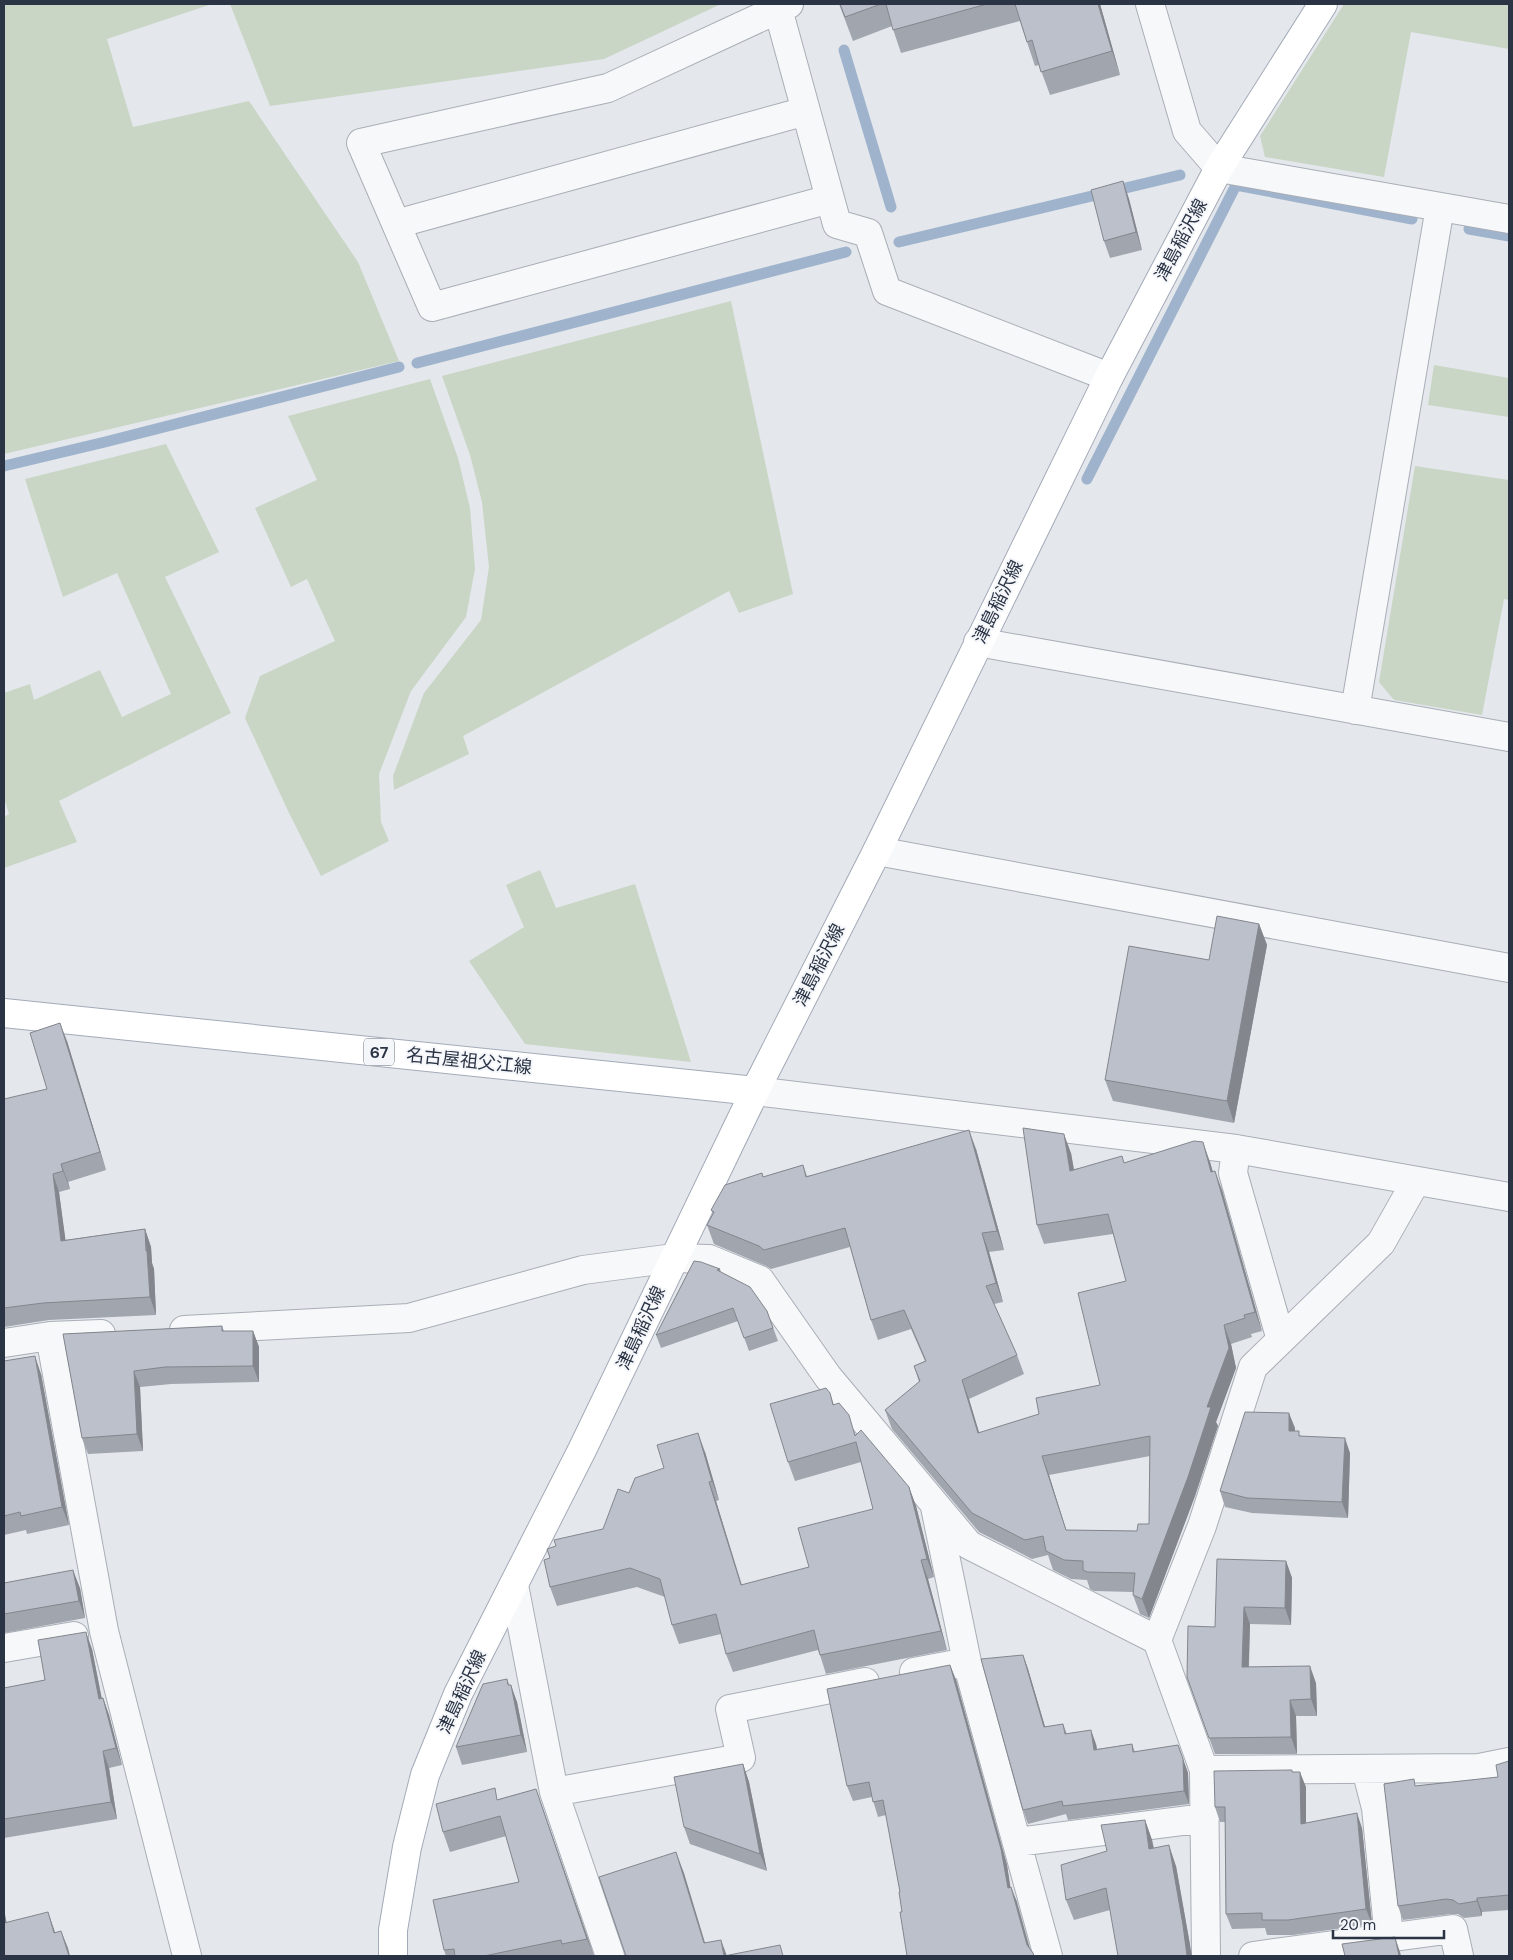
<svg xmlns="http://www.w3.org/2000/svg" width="1513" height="1960" font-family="'DM Sans','Noto Sans JP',sans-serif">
	<rect width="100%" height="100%" fill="#e4e7ec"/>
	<!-- green -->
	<path fill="#c9d6c5" d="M4,4H212L107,39L133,127L249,101L358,262L399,361L4,454Z
		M230,4H721L604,59L270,106Z
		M1344,4H1509V49L1411,32L1384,177L1265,157L1260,136Z
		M731,301L793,594L739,613L729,591L463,736L469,754L394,790L393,776L424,693L481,620L489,567L482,502L470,455L442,376Z
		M1434,365L1509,378V417L1428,405Z
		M430,379L458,458L470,508L475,569L466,617L411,691L379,774L381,822L389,841L321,876L289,813L245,718L260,676L335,641L307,579L291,587L255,508L317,480L288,416Z
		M166,444L219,552L165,577L231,713L59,801L77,842L4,868V817L9,814L4,798V693L30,684L34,700L100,670L122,717L171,694L117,573L63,597L25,479Z
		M1415,466L1509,480V600L1504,599L1482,715L1394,700L1379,682Z
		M540,870L556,908L635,884L691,1062L525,1044L469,961L524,927L506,885Z"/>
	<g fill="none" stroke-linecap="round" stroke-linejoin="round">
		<!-- stream -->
		<path stroke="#9fb4cc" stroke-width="11" d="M844,50L891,207
			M1469,229L1509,236
			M899,242L1180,175
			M417,363L846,252
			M4,466L105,442L399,367
			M1087,479L1236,185L1412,219"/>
		<defs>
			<path id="minor" d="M789,4L608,88L361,143L432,307L830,199
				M1150,4L1187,131L1219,168L1509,219
				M778,9L837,224L868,233L887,291L1109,377
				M396,224L806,111
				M978,642L1509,737
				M1355,710L1440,207
				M877,851L1509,968
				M755,1091L1236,1149L1509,1197
				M1236,1149L1233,1173L1281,1340
				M184,1330L409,1318L583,1270L674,1258L709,1259L760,1280L828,1377L969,1545L1157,1640
				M50,1336L104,1631L187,1956
				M4,1343L50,1336L101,1334
				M935,1507L967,1662L1048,1956
				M514,1585L554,1792L741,1758L730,1709L865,1682
				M4,1648L74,1636
				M914,1672L967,1662
				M1366,1769L1376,1808L1389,1938
				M1204,1770L1479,1768L1509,1762
				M554,1792L610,1956
				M1017,1842L1205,1818
				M1206,1956L1204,1770L1157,1640L1202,1526L1253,1367L1381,1243L1416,1181
				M1253,1956L1453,1929L1459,1956"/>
			<path id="major" d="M4,1013L755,1091
				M393,1956V1930L407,1847L425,1775L458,1694L582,1450L755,1091L877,851L1109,377L1219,168L1323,4"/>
		</defs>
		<!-- minor casing -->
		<use href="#minor" stroke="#a9aeb7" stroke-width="30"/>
		<!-- major casing -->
		<use href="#major" stroke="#a3abb8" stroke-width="30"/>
		<!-- minor -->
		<use href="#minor" stroke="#f7f8fa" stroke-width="28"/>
		<!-- major -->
		<use href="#major" stroke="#fff" stroke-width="28"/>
	</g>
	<!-- wall -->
	<path fill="#a1a5ae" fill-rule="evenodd" d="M839,4H1100L1120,75L1050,95L1039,65L1035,66L1020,21L901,53L892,26L853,41Z
		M1123,181L1129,199L1142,250L1110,258L1104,241Z
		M1259,924L1267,945L1234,1123L1113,1101L1105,1080L1209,960Z
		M67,1041L106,1170L68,1182L70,1189L59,1192L65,1240L145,1229L151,1247L152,1263L154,1269L156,1315L49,1320L4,1327V1236L47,1089Z
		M976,1149L1004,1250L989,1252L1003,1302L994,1304L1017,1355L1024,1374L969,1399L979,1433L1039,1414L1100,1385L1126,1281L1113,1234L1044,1244L1037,1225L1071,1153L1074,1169L1124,1163L1210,1162L1213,1172L1222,1190L1262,1331L1251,1334L1252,1337L1231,1344L1236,1368L1216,1422L1218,1426L1195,1496L1149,1618L1140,1614L1133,1595V1592L1094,1591L1090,1589L1087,1580L1071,1579L1053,1570L1048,1555L1032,1559L979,1532L892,1429L885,1410L919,1382L914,1366L925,1361L911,1329L878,1340L871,1320L850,1247L771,1269L766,1266L714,1244L707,1225L713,1214L711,1210L763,1177L803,1165L807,1176ZM1150,1456L1149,1524L1137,1531L1066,1530L1049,1475Z
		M694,1261L720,1269L721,1272L767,1311L778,1341L749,1351L738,1321L661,1348L656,1335Z
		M222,1326L224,1331H253L259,1347V1382L171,1384L140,1387L143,1451L88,1454L82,1438L63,1334Z
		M4,1361L41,1374L69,1525L27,1534L26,1530L4,1535Z
		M830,1393L834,1405L856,1435L909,1487L916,1506L934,1577L928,1579L947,1650L826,1674L820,1655L818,1650L733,1672L726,1654L721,1634L679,1644L672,1625L665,1597L637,1587L557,1606L550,1587V1558L556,1546L603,1529L629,1493L664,1468L705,1452L719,1500L716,1501L742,1585L809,1567L873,1509L861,1462L795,1481L788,1462Z
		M1295,1428V1431L1301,1436L1350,1453L1348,1518L1252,1513L1225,1507L1220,1491Z
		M1286,1561L1292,1578L1291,1625L1250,1624L1249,1667L1316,1683L1317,1716H1296L1297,1754H1215L1187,1677L1215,1627Z
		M4,1583L80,1588L85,1618L4,1633Z
		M92,1649L102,1699L103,1698L109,1715L122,1765L109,1768L117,1819L4,1838V1688L45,1680Z
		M1023,1655L1028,1669L1045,1727L1063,1724L1067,1734L1096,1744L1097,1749L1132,1744L1135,1752L1178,1745L1188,1773L1189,1804L1068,1820L1066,1814L1028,1824L1023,1810Z
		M950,1665L956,1680L1007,1865L1010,1887L1017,1902L902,1912L900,1892L886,1815L878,1817L872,1797L853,1801L847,1786Z
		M509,1685L517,1702L527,1752L462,1765L456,1747Z
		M1509,1761V1910L1482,1912V1916L1464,1918L1458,1914H1451L1403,1920L1398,1906L1416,1786L1498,1777Z
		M743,1764L749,1782L767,1871L690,1844L684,1827Z
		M1292,1770V1772L1306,1787V1823L1362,1828L1372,1924L1293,1935H1267L1265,1928L1232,1929L1226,1914L1225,1822H1220L1215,1807Z
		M536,1789L594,1956H446L444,1950L519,1882L506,1836L450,1852L443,1832L499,1799Z
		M1145,1820L1152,1840L1154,1848L1176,1866L1190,1945L1110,1910L1074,1920L1066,1900L1107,1851Z"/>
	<!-- shaded-wall -->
	<path fill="#83868d" d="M1098,4H1100L1120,75L1112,51Z
		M1123,181L1129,199L1142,250L1136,232Z
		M1259,924L1267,945L1234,1123L1227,1101Z
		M60,1023L67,1041L106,1170L100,1152Z
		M969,1130L976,1149L1004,1250L997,1231Z
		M1064,1134L1071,1153L1077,1190L1070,1171Z
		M1203,1142L1210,1162L1218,1191L1211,1172Z
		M61,1164L68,1182L70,1189L63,1171Z
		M1215,1171L1222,1190L1262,1331L1255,1312Z
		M53,1174L59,1192L68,1258L61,1241Z
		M145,1229L151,1247L152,1263L154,1269L156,1315L150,1297Z
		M982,1233L989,1252L1003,1302L996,1283Z
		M1224,1325L1231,1344L1236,1368L1216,1422L1218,1426L1195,1496L1149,1618L1142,1599L1207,1407Z
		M253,1331L259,1347V1382L253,1366Z
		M35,1356L41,1374L69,1525L62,1507Z
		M134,1371L140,1387L143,1451L137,1434Z
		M962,1380L969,1399L985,1452L978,1433Z
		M1289,1413L1295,1428L1294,1446L1289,1431Z
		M698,1433L705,1452L719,1500L712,1481Z
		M1345,1438L1350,1453L1348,1518L1342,1502Z
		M1042,1456L1049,1475L1072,1549L1066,1530Z
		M709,1482L716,1501L747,1604L741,1585Z
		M909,1487L916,1506L934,1577L927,1559Z
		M921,1560L928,1579L947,1650L941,1631Z
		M1286,1561L1292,1578L1291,1625L1285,1608Z
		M73,1570L80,1588L85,1618L79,1601Z
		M1244,1607L1250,1624L1248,1684L1242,1667Z
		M86,1632L92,1649L105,1716L99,1699Z
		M1023,1655L1028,1669L1049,1740L1044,1727Z
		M950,1665L956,1680L1007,1865L1013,1903L1008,1888Z
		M1310,1666L1316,1683L1317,1716L1311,1699Z
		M507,1679L513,1695L511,1685L517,1702L527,1752L521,1735Z
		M103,1698L109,1715L122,1765L116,1748Z
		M1290,1700L1296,1716L1297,1754L1291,1737Z
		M1091,1730L1096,1744L1099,1763L1094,1750Z
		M103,1751L109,1768L117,1819L111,1802Z
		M1183,1759L1188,1773L1189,1804L1184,1791Z
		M743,1764L749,1782L767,1871L760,1854Z
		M1300,1772L1306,1787V1839L1301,1824Z
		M536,1789L543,1809L594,1956L587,1939Z
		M1357,1813L1362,1828L1372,1924L1366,1909Z
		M1145,1820L1152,1840L1157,1869L1149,1849Z
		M1169,1845L1176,1866L1192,1956H1187Z
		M676,1852L684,1873L709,1956L704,1943Z
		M1011,1887L1017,1902L1032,1956L1027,1945Z
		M1477,1898L1482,1912V1916L1477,1901Z
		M4,1909L10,1940L4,1921Z
		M48,1912L54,1929L60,1950L54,1933Z
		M61,1931L68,1948L70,1956H69Z
		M1395,1937L1400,1952L1401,1956H1399Z
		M721,1940L727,1956H724Z"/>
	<!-- building -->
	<path fill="#bbc0ca" stroke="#83868d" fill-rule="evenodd" d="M840,4H881L845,17Z
		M886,4H987L893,30Z
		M1015,4H1098L1112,51L1041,72L1032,40L1027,42Z
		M1123,181L1136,232L1104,241L1091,190Z
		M1217,916L1259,924L1227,1101L1105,1080L1129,946L1209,960Z
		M60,1023L100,1152L61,1164L63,1171L53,1174L61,1241L145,1229L146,1251H147L150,1297L43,1303L4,1308V1099L47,1089L30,1033Z
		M1023,1128L1064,1134L1070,1171L1122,1156L1124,1163L1194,1141L1203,1142L1211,1172L1215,1171L1255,1312L1244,1315L1245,1318L1224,1325L1229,1348L1207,1407H1211L1188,1477L1142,1599L1133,1595L1135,1573L1087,1572L1083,1570V1561L1064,1560L1046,1551L1043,1536L1025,1540L972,1513L885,1410L920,1381L914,1366L926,1361L904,1310L871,1320L845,1228L764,1250L759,1246L707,1225L714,1212L711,1210L725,1185L762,1173L763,1177L803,1165L806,1177L969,1130L997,1231L982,1233L996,1283L986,1286L1017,1355L962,1380L978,1433L1039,1414L1036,1398L1100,1385L1078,1293L1126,1281L1108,1214L1037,1225ZM1150,1436L1149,1524H1138L1137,1531L1066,1530L1042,1456Z
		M694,1261L701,1262L720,1269L717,1270L750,1287L767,1311L773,1328L744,1338L733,1308L656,1335Z
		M222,1326V1331H253V1366L165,1367L134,1371L137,1434L82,1438L63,1334Z
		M35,1356L62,1507L21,1516L20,1512L4,1516V1361Z
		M826,1388L830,1393L833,1405L839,1403L849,1415L855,1436L861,1430L909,1487L927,1559L921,1560L941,1631L820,1655L814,1630L726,1654L716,1614L672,1625L660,1579L630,1568L550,1587L544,1560L550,1558L547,1549L556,1546L554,1540L603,1529L618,1489L629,1493L635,1478L664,1468L657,1445L698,1433L712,1481L709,1482L741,1585L809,1567L798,1528L873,1509L856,1442L788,1462L770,1404Z
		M1245,1412L1289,1413V1431H1299V1436L1345,1438L1342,1502L1247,1498L1220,1491Z
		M1217,1559L1286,1561L1285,1608L1244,1607L1242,1667L1310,1666L1311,1699L1290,1700L1291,1737L1209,1738L1187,1677L1188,1626L1215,1627Z
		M73,1570L79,1601L4,1614V1583Z
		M86,1632L99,1699L103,1698L116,1748L103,1751L111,1802L4,1819V1688L45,1680L38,1640Z
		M1023,1655L1044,1727L1063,1724L1065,1734L1091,1730L1094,1750L1132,1744L1133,1752L1178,1745L1183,1759L1184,1791L1063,1806L1062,1801L1023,1810L981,1659Z
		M950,1665L1001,1849L1008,1888L1011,1887L1027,1945L1033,1953L1034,1956H907L900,1912H902L899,1892H900L883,1800L873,1802L869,1782L847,1786L827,1689Z
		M507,1679L508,1685H511L521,1735L456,1747L483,1684Z
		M1509,1761V1895L1477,1898V1901L1459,1904L1453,1900L1446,1899L1398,1906L1384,1784L1414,1779L1415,1786L1498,1777L1496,1765Z
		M743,1764L760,1854L684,1827L674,1777Z
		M1292,1770V1772H1300L1301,1824L1357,1813L1366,1909L1288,1920H1262V1913L1226,1914L1225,1807H1215L1214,1771Z
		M495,1788L497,1800L536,1789L587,1939L562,1944L561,1940L484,1956H455L454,1949L444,1950L433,1900L519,1882L500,1816L443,1832L436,1804Z
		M1145,1820L1149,1849L1169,1845L1183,1925L1187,1956H1118L1106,1888L1066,1900L1061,1865L1107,1851L1101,1825Z
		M676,1852L704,1943L721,1940L724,1956L780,1945L783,1956H626L599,1877Z
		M48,1912L54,1933L61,1931L69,1956H4V1921V1923Z
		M1395,1937L1399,1956H1345L1342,1944Z"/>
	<g text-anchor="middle" stroke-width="4" stroke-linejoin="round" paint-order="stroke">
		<!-- shield labels -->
		<rect fill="#f4f6f9" stroke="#676e7b" stroke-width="1" x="364" y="1038.5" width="30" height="27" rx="4"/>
		<g font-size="16" font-weight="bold" fill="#2b3445">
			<text x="379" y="1058">67</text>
		</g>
		<!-- street labels -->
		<g font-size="18" fill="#2b3445" stroke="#f4f6f9">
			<text transform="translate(1181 240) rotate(-62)" y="6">津島稲沢線</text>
			<text transform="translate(998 602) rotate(-64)" y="6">津島稲沢線</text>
			<text transform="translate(819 965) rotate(-63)" y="6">津島稲沢線</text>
			<text transform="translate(469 1061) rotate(6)" y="6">名古屋祖父江線</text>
			<text transform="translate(641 1328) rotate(-65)" y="6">津島稲沢線</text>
			<text transform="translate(462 1692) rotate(-65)" y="6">津島稲沢線</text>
		</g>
	</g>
	<!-- border -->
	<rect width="1513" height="1960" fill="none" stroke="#2b3445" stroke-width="10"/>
	<!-- scale -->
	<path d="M1333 1930v8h111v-8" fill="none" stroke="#2b3445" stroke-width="2.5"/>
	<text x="1340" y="1930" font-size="15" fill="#2b3445" stroke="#f4f6f9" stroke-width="4" paint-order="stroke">20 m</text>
</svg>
